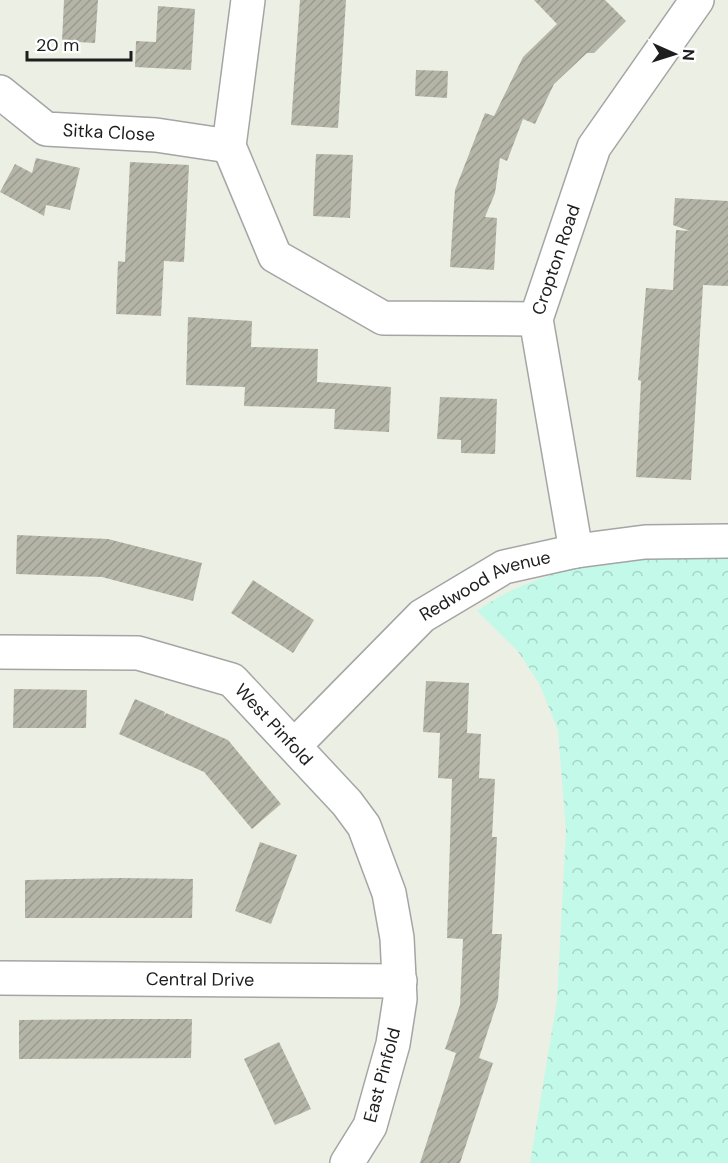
<svg xmlns="http://www.w3.org/2000/svg" width="728" height="1163" font-family="'DM Sans',sans-serif">
	<defs>
		<pattern id="park-crowns" width="20" height="18" patternUnits="userSpaceOnUse" patternTransform="scale(1.5)"><rect width="20" height="18" fill="#c2f9e9"/><path d="M2 6a3 3 0 1 1 6 0M12 15a3 3 0 1 1 6 0" fill="none" stroke="#a6d5c7"/></pattern>
		<pattern id="building-hatch" width="6" height="6" patternUnits="userSpaceOnUse" patternTransform="scale(1.5)"><rect width="6" height="6" fill="#b4b5a7"/><path d="M-1 1l2-2M0 6l6-6M5 7l2-2" fill="none" stroke="#9a9b8f"/></pattern>
	</defs>
	<rect width="100%" height="100%" fill="#ecefe4"/>
	<!-- park -->
	<path fill="url(#park-crowns)" d="M728,551V1163H530L557,1001L566,831L558,730L539,683L517,650L477,611C546,561 646,555 728,551Z"/>
	<!-- building -->
	<path fill="url(#building-hatch)" d="M64,0H98L95,43L62,41Z
		M300,0H346L338,128L291,125Z
		M534,0H605L626,21L594,53H587L554,84L535,124L523,119L507,161L500,158L495,193L485,217L497,218L494,270L450,267L455,190L485,113L494,116L523,57L557,24Z
		M158,6L195,9L191,70L135,67L136,41L156,42Z
		M416,70L448,71L447,98L415,96Z
		M316,154L353,155L350,218L313,216Z
		M36,158L80,168L70,210L46,205L44,216L0,192L15,164L32,173Z
		M130,162L189,165L184,262L164,261L161,316L116,314L118,261L125,262Z
		M675,198L728,201V286L703,285L691,480L636,477L641,381L638,380L646,288L673,290L676,230L690,231L673,225Z
		M188,317L252,321L251,347L318,349L317,382L391,387L389,432L334,429L335,409L244,406L245,387L186,385Z
		M440,397L497,399L495,454L461,453V440L437,439Z
		M17,535L108,539L202,563L193,601L102,577L16,574Z
		M253,580L314,620L293,653L231,613Z
		M426,681L469,683L467,733L481,734L479,778L495,779L492,837H497L492,934H502L498,1000L479,1058L493,1063L460,1163H420L456,1053L445,1049L460,1005L463,939L447,938L452,779L438,778L440,733L423,732Z
		M14,689L87,690L86,728H13Z
		M135,699L165,712L164,716L166,713L228,740L281,804L252,829L204,772L119,734Z
		M260,842L297,855L271,924L235,911Z
		M120,878L193,879L192,918H25V880Z
		M124,1019H192L191,1058L19,1059V1020Z
		M279,1042L311,1109L275,1125L244,1059Z"/>
	<g fill="none" stroke-linecap="round" stroke-linejoin="round">
		<defs>
			<g id="minor">
				<path d="M248,0L229,146L275,256L383,318L536,319"/>
				<path id="s1" d="M0,92L46,129L156,135L229,146"/>
				<path id="s2" d="M576,551L536,319L594,147L697,0"/>
				<path id="s3" d="M0,652L138,653L232,680L347,803L364,826L389,893L397,938L400,999L393,1044L370,1126L347,1163"/>
				<path id="s4" d="M295,745L422,616L504,567L576,551L645,542L728,541"/>
				<path id="s5" d="M0,978L400,981"/>
			</g>
		</defs>
		<!-- minor casing -->
		<use href="#minor" stroke="#a5a5a5" stroke-width="36"/>
		<!-- minor -->
		<use href="#minor" stroke="#fff" stroke-width="33"/>
	</g>
	<g text-anchor="middle" stroke-width="5" stroke-linejoin="round" paint-order="stroke">
		<!-- street labels -->
		<g font-size="18" fill="#1e1e1e" stroke="#fff">
			<text dy="6" stroke="none"><textPath href="#s1" startOffset="122">Sitka Close</textPath></text>
			<text dy="6" stroke="none"><textPath href="#s2" startOffset="298">Cropton Road</textPath></text>
			<text dy="6" stroke="none"><textPath href="#s4" startOffset="252">Redwood Avenue</textPath></text>
			<text dy="6" stroke="none"><textPath href="#s3" startOffset="297">West Pinfold</textPath></text>
			<text dy="6" stroke="none"><textPath href="#s5" startOffset="200">Central Drive</textPath></text>
			<text transform="translate(382 1075) rotate(-75)" y="6">East Pinfold</text>
		</g>
	</g>
	<!-- north arrow -->
	<g transform="translate(674 54) rotate(93)" stroke="#ffffff" stroke-width="4.5" paint-order="stroke">
	<path d="M0-4.5L10 22L0 15L-10 22Z" fill="#1e1e1e"/>
	<text y="-9" font-size="16" font-weight="bold" text-anchor="middle" fill="#1e1e1e">N</text>
	</g>
	<!-- scale -->
	<path d="M27 51v9h104v-9" fill="none" stroke="#1e1e1e" stroke-width="3"/>
	<text x="36" y="51" font-size="18" fill="#1e1e1e" stroke="#ffffff" stroke-width="4.5" paint-order="stroke">20 m</text>
</svg>
